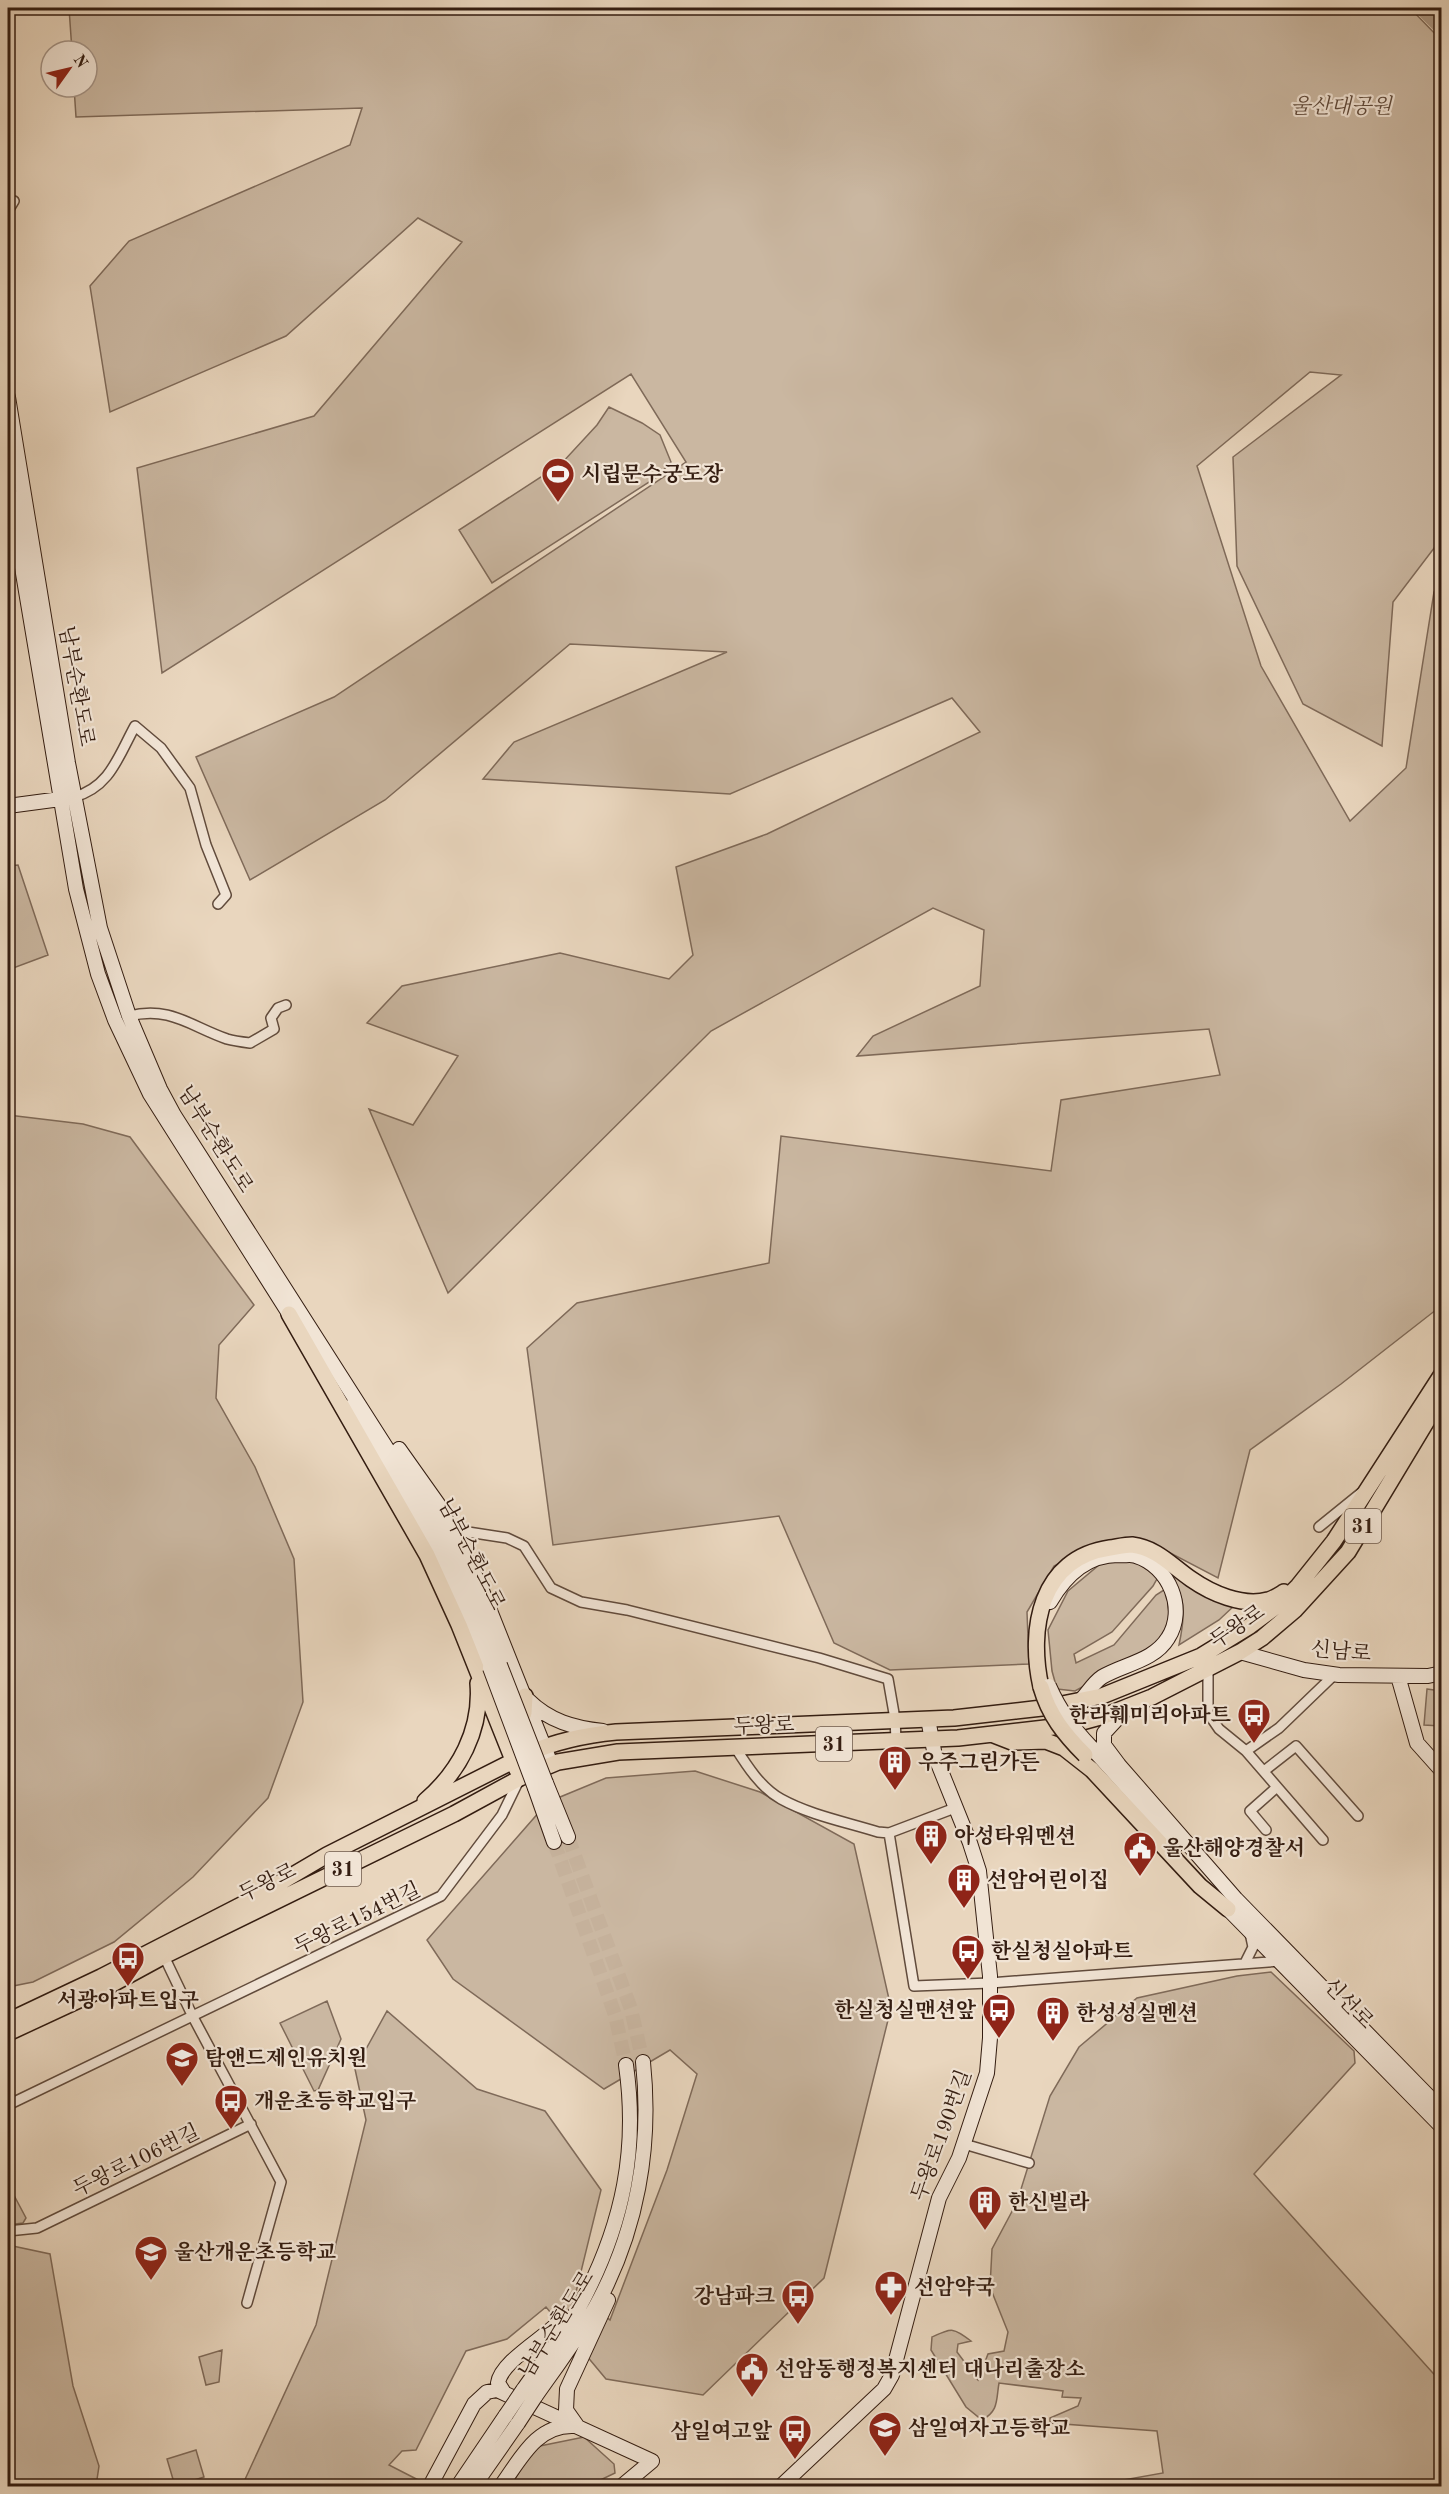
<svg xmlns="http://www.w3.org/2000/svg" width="1449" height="2494" font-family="'Old Standard TT','Noto Serif KR',serif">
	<rect width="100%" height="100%" fill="#e9d6be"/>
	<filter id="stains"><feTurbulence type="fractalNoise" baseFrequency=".00333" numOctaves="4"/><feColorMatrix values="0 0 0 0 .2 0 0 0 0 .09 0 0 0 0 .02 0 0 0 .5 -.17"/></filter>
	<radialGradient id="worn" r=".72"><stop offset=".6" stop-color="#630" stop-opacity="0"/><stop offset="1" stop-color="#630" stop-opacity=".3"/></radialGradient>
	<!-- green -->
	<path fill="#cab7a1" stroke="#7f6a59" stroke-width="1.5" d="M69,8H1410L1441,40V539L1393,602L1382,746L1303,704L1237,566L1233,457L1341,375L1310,372L1197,466L1261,666L1350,821L1406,768L1434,592L1441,583L1442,849L1436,852L1442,863L1441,1306L1341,1384L1250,1450L1218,1578L1157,1546L1093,1545L1054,1566L1027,1612L1029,1664L890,1670L834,1643L779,1516L553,1545L527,1348L577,1303L769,1263L781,1136L1051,1171L1061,1100L1220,1075L1209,1029L857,1056L873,1036L980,986L984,930L933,908L711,1031L448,1293L369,1109L413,1125L458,1056L367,1023L402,986L560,953L669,979L693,955L676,867L767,834L980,732L952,698L730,794L483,779L514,742L727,652L570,644L385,800L250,880L196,757L334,697L686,462L631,374L162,673L137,468L314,416L462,242L418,218L286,336L110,412L90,286L129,241L350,145L362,108L76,117L74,87H87V51H72Z
		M609,407L642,423L660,435L671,462L657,477L492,583L459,530L561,464L597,425Z
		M18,865L48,955L8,970V866Z
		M8,1115L83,1124L130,1137L254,1305L219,1345L216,1398L255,1467L294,1559L303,1702L268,1798L193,1877L114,1942L33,1982L8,1987Z
		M1127,1556L1158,1577L1153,1586L1112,1632L1074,1654L1076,1663L1114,1645L1156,1595L1167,1588L1172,1610L1168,1631L1154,1648L1075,1691L1057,1689L1052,1671L1048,1630L1068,1591L1105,1560Z
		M1165,1565L1235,1605L1219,1620L1179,1645C1187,1607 1185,1598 1165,1565Z
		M1427,1689L1441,1691V1726L1424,1725Z
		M695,1771L760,1792L854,1844L891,2008L824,2278L703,2395L606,2379L546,2307L507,2339L466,2351L416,2450L402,2451L389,2465L430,2486H242L316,2325L366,2120L355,2069L387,2011L477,2089L545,2111L601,2190L576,2292L610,2320L667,2170L697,2074L670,2050L604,2089L453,1979L427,1940L548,1802L606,1778Z
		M1271,1972L1354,2051L1355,2063L1254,2174L1441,2382V2486H1090L1163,2473L1157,2431L1050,2423V2418L1078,2406L1081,2398L1062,2397L1063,2391L999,2383C996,2400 999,2411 982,2420L966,2407L931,2350L932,2337C952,2328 953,2327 971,2341L958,2344L957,2352L978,2380L988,2354L1004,2351L1008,2332L990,2287L992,2249L1017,2202L1050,2096L1079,2047L1137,1998L1237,1976Z
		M327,2001L341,2039L318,2090L314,2091L280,2023Z
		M8,2184L26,2218L23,2223L8,2225Z
		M8,2245L50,2254L73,2386L99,2466L96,2486H8Z
		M222,2350L219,2382L206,2385L199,2357Z
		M584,2437L614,2464L615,2473L588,2486H510L535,2447Z
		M196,2450L204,2477L175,2486L167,2459Z"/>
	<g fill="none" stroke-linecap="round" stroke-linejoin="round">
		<!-- river -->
		<path stroke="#ab9783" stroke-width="15" d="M1422,8L1442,28"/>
		<!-- secondary-tunnel -->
		<path stroke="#c5b19b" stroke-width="14" stroke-dasharray="14 7" stroke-linecap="butt" d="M568,1837L631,2009L643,2062
			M554,1842L615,2015L626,2065"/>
		<defs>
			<path id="street" d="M8,211L14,201
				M74,797C110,787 118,757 135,726L161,748L190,788L206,845L226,895L218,904
				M129,1016C170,1006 190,1026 227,1039C234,1041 242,1042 250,1043L274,1029L271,1018L278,1008L286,1005
				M1319,1527L1361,1493
				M456,1535L468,1532L507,1538L524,1546L551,1588L581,1602L627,1610L819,1658L888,1679L895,1719L896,1740
				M1208,1670V1713L1219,1729L1246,1751L1279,1728L1334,1675
				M735,1747C747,1766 761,1788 781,1799C810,1815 846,1822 878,1832L889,1833L955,1808
				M1246,1751L1323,1840
				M1264,1771L1296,1746L1358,1816
				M1266,1830L1250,1811L1277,1787
				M889,1833L914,1986L990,1983L1281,1961
				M162,1952L193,2017L281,2182L247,2303
				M1245,1963L1253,1947L1250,1933
				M8,2105L441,1896L502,1815L520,1778
				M964,2144L1029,2163
				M8,2231L37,2228L251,2124"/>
			<path id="secondary" d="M8,397L68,763L100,928L129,1016L160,1089L174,1115L437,1527L466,1581L500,1665
				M8,484L76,889L98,974L115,1020L150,1094L295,1323
				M8,806L68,798
				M350,1407L428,1532L455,1585L490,1668
				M399,1449L438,1504L479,1583L551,1764
				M1050,1602C1065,1576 1087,1555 1118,1555C1124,1556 1131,1554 1136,1556C1169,1566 1187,1609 1168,1638C1154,1661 1124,1664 1102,1677C1093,1683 1087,1694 1080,1701
				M1240,1652L1304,1670L1339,1675L1428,1676L1442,1673
				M1398,1676L1417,1743L1442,1771
				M528,1700C549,1721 574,1728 603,1731
				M1129,1706L1104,1733V1745L1119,1765L1236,1899L1442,2110
				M1091,1747L1178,1844
				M546,1783L568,1837
				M535,1788L554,1842
				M1228,1909L1442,2127
				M523,2390C544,2360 567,2331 584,2298C623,2222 638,2150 626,2065
				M503,2391L498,2383C501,2361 548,2336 562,2319
				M535,2397C556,2367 578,2338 596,2306C637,2231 652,2147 643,2062
				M578,2427L566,2410L567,2389L608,2300
				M430,2486L474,2404L487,2392L497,2390L652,2461L622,2486
				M458,2486L506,2415
				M474,2486L518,2423
				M501,2486C520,2460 536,2425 573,2426
				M781,2486L884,2389L892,2375L939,2198L959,2158L987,2073L990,2038V1976L979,1871L970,1843L935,1756L928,1719"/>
			<path id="primary" d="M289,1314L427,1555L459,1625L517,1770
				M1041,1687C1028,1629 1040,1558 1110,1548C1117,1547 1125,1545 1132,1545C1157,1548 1172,1566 1191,1579C1211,1593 1242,1607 1268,1600C1273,1599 1279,1595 1284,1592
				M509,1720L516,1719L524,1713L525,1696
				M994,1735L1012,1742L1046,1741L1064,1748L1092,1770L1200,1886L1228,1909
				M425,1801C459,1772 482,1730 478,1683
				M8,2021L101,1977L249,1901L327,1855L529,1753C557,1741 585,1735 616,1732L954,1718L1042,1708L1102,1696L1201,1656L1250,1626L1281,1603L1298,1586L1334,1541L1442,1374
				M8,2033L107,1987L164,1956L454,1814L520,1778L558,1762L618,1752L958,1738L1071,1725L1104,1716L1152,1697L1240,1652L1262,1638L1295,1610L1348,1552L1442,1396"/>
		</defs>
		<!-- street casing -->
		<use href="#street" stroke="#614b3c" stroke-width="12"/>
		<!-- secondary casing -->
		<use href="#secondary" stroke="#341d11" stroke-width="16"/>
		<!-- primary casing -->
		<use href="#primary" stroke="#341d11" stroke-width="18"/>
		<!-- street -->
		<use href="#street" stroke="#f1e4d5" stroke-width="9"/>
		<!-- secondary -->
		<use href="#secondary" stroke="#f1e4d5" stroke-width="14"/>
		<!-- primary -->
		<use href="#primary" stroke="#e9d6be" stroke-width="15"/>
		<defs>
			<path id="secondary-bridge" d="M500,1665L546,1783
				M490,1668L535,1788
				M1049,1686C1060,1711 1073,1728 1091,1747
				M506,2415L523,2390
				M518,2423L535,2397"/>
			<path id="primary-bridge" d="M1041,1687C1049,1715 1064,1734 1085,1755"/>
		</defs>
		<!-- secondary-bridge casing -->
		<use href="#secondary-bridge" stroke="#341d11" stroke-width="16" stroke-linecap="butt"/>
		<!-- primary-bridge casing -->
		<use href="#primary-bridge" stroke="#341d11" stroke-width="18" stroke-linecap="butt"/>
		<!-- secondary-bridge -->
		<use href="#secondary-bridge" stroke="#f1e4d5" stroke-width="14"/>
		<!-- primary-bridge -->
		<use href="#primary-bridge" stroke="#e9d6be" stroke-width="15"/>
	</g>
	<!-- icons -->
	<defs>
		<symbol id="stadium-pin" viewBox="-11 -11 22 30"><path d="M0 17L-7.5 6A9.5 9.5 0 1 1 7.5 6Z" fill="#8f2418" stroke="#f1e4d5"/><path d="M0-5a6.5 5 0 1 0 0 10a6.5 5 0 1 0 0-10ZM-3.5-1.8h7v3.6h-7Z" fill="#fff"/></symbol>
		<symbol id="bus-pin" viewBox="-11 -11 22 30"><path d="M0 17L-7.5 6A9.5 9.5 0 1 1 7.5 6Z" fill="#8f2418" stroke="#f1e4d5"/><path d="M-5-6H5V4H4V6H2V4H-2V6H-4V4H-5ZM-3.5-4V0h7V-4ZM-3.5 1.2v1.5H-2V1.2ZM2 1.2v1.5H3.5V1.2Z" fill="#fff"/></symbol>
		<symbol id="building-pin" viewBox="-11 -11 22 30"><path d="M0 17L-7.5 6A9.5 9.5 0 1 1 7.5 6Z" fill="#8f2418" stroke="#f1e4d5"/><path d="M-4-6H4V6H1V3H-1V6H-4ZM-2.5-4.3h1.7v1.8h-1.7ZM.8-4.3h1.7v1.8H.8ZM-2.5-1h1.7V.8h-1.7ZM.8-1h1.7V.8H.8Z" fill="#fff"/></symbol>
		<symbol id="civic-pin" viewBox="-11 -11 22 30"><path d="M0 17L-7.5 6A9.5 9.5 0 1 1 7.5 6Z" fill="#8f2418" stroke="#f1e4d5"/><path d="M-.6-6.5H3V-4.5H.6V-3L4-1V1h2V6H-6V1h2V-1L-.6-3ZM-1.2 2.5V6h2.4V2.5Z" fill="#fff"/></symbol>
		<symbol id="school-pin" viewBox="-11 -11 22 30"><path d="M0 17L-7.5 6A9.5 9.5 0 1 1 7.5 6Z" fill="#8f2418" stroke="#f1e4d5"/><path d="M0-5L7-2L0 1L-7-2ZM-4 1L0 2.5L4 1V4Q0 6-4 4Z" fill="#fff"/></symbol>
		<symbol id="pharmacy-pin" viewBox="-11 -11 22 30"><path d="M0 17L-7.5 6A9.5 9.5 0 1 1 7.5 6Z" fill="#8f2418" stroke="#f1e4d5"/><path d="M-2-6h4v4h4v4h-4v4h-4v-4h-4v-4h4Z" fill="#fff"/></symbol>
	</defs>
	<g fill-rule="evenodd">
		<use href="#stadium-pin" x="539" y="455" width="38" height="52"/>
		<use href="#bus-pin" x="1235" y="1696" width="38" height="52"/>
		<use href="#building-pin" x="876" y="1743" width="38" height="52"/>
		<use href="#building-pin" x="912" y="1817" width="38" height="52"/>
		<use href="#civic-pin" x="1121" y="1829" width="38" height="52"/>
		<use href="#building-pin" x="945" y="1861" width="38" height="52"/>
		<use href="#bus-pin" x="949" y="1932" width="38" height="52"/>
		<use href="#bus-pin" x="109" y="1939" width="38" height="52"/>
		<use href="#bus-pin" x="980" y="1991" width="38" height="52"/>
		<use href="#building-pin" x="1034" y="1994" width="38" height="52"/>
		<use href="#school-pin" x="163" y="2039" width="38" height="52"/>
		<use href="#bus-pin" x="212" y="2082" width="38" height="52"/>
		<use href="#building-pin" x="966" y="2183" width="38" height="52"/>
		<use href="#school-pin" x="132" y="2233" width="38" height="52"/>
		<use href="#pharmacy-pin" x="872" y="2268" width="38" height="52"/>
		<use href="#bus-pin" x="779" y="2277" width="38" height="52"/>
		<use href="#civic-pin" x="733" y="2350" width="38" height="52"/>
		<use href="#school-pin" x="866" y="2409" width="38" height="52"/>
		<use href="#bus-pin" x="776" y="2412" width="38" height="52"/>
	</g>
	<g text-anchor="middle" stroke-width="4.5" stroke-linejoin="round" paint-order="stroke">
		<!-- shield labels -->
		<g fill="#f1e4d5" stroke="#6d594c" stroke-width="1.5">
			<rect x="1345" y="1509" width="36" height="34" rx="4.5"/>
			<rect x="816" y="1727" width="36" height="34" rx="4.5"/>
			<rect x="325" y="1852" width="36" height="34" rx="4.5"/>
		</g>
		<g font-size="20" font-weight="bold" fill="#341d11">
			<text x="1363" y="1533">31</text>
			<text x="834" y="1751">31</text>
			<text x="343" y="1876">31</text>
		</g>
		<!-- park labels -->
		<g font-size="21" font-style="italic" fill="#614b3c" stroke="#f1e4d5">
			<text x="1341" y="113">울산대공원</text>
		</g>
		<!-- poi labels -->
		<g font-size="21" font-weight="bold" fill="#341d11" stroke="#f1e4d5" text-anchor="start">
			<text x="581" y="481">시립문수궁도장</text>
			<text x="1231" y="1722" text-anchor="end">한라훼미리아파트</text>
			<text x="918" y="1769">우주그린가든</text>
			<text x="954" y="1843">아성타워멘션</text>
			<text x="1163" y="1855">울산해양경찰서</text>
			<text x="987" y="1887">선암어린이집</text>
			<text x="991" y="1958">한실청실아파트</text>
			<text x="128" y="2007" text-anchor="middle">서광아파트입구</text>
			<text x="976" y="2017" text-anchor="end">한실청실맨션앞</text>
			<text x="1076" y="2020">한성성실멘션</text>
			<text x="205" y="2065">탐앤드제인유치원</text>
			<text x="254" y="2108">개운초등학교입구</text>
			<text x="1008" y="2209">한신빌라</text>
			<text x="174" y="2259">울산개운초등학교</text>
			<text x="914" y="2294">선암약국</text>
			<text x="775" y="2303" text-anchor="end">강남파크</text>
			<text x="775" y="2376">선암동행정복지센터 대나리출장소</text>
			<text x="908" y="2435">삼일여자고등학교</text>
			<text x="772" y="2438" text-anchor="end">삼일여고앞</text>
		</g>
		<!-- street labels -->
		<g font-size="21" fill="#341d11" stroke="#f1e4d5">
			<text transform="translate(77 686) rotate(80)" y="7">남부순환도로</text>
			<text transform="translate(216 1139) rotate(58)" y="7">남부순환도로</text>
			<text transform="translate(472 1554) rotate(63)" y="7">남부순환도로</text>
			<text transform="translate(1237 1626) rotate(-34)" y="7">두왕로</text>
			<text transform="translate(1341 1651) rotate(5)" y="7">신남로</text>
			<text transform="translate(764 1725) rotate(-2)" y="7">두왕로</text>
			<text transform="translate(267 1882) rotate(-26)" y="7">두왕로</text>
			<text transform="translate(357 1918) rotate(-26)" y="7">두왕로154번길</text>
			<text transform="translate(1349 2003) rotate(46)" y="7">신선로</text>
			<text transform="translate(941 2135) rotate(-70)" y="7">두왕로190번길</text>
			<text transform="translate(136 2160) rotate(-26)" y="7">두왕로106번길</text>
			<text transform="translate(556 2324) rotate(-58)" y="7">남부순환도로</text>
		</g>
	</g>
	<!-- margin -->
	<rect width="1449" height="2494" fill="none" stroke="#e9d6be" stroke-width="30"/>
	<rect x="9" y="9" width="1431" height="2476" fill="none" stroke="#341d11" stroke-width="3"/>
	<rect x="15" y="15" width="1419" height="2464" fill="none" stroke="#341d11" stroke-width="1.5"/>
	<!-- north arrow -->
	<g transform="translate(69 69) rotate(56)"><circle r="28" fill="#f1e4d5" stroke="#a59487" stroke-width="1.5"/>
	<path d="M0-4.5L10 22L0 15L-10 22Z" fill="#8f2418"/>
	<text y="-9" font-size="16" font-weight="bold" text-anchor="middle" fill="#341d11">N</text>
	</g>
	<rect width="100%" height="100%" filter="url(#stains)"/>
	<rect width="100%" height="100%" fill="url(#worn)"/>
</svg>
